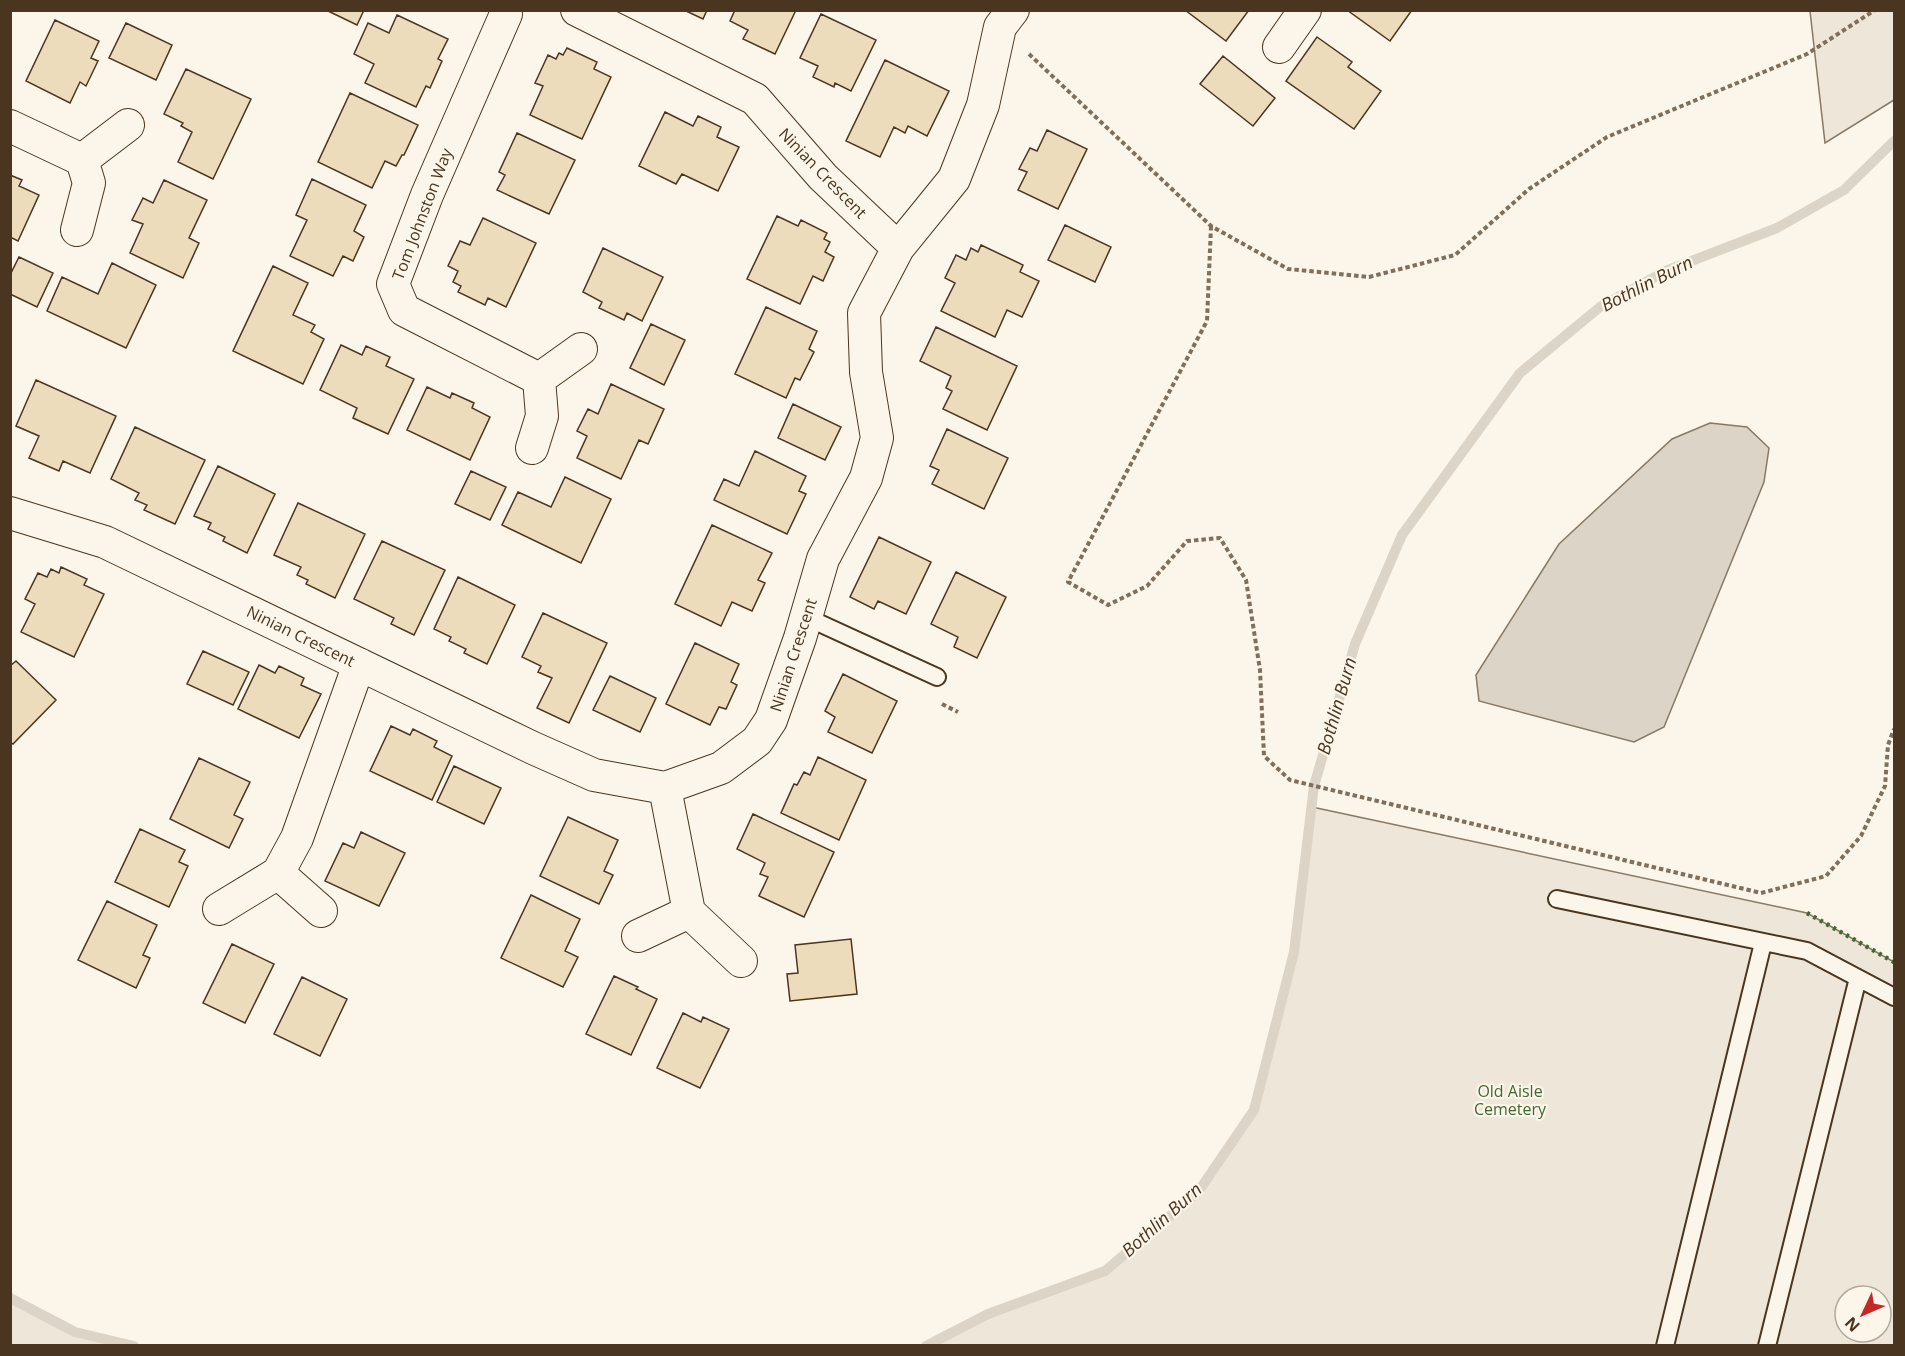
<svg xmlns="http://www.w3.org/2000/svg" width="1905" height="1356" font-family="'Open Sans',sans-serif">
	<rect width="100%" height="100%" fill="#fbf6e9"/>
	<!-- green -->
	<path fill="#ede6d9" stroke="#887966" stroke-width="1.5" fill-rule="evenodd" d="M1810,11H1894V100L1825,143Z
		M1312,807L1807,913L1894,962V1345L926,1346L988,1314L1105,1271L1198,1191L1254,1110L1294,952ZM1845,1296H1881V1332H1845Z
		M10,1298L75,1332L128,1345H11Z"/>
	<!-- water -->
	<path fill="#dcd4c6" stroke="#887966" stroke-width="1.5" d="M1710,423L1747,427L1769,448L1764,482L1664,727L1634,742L1479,701L1476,675L1559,544L1672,439Z"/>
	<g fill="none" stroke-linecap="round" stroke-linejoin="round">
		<!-- stream -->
		<path stroke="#dcd4c6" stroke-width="10" d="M10,1298L75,1332L134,1346
			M926,1346L988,1314L1105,1271L1198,1192L1254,1110L1294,952L1314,786L1355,644L1402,535L1520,373L1600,307L1668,270L1777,228L1844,190L1894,141"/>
	</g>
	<!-- building -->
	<path fill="#ecdcbc" stroke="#4a3520" stroke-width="1.5" d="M326,10H364L357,25Z
		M684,10H707L703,19Z
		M735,10H796L775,54L743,39L748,30L730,21Z
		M1185,10H1249L1226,41Z
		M1347,10H1412L1390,41Z
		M821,14L876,40L851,91L835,83L834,87L813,77L818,66L800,58Z
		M397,15L448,39L438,59L442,61L430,88L426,86L416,107L365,83L374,64L354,54L368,23L389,33Z
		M55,20L99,41L91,58L98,61L86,86L80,82L70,103L26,81Z
		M126,23L172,45L156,80L109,58Z
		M1317,37L1352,62L1348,67L1381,91L1354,129L1286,81Z
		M567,48L597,62L594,69L611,77L582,139L530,115L543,86L535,83L548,55L556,59L559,53L563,55Z
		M1223,56L1275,98L1253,126L1200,84Z
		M885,60L949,91L927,136L908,126L905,133L894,127L880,157L846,141Z
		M186,69L251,99L213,179L178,162L192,132L181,126L183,123L164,114Z
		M350,93L418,125L404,155H402L396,166L385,161L372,188L318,162Z
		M665,112L693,126L698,116L721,127L717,137L739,147L718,191L682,174L676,184L639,166Z
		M1047,130L1087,149L1058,209L1018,190L1027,172L1019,169L1030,148L1037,151Z
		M517,133L575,160L549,214L497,190L505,175L499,172Z
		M10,175L22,180L19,186L39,195L18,241L10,237Z
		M312,179L366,205L354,231L364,237L353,261L343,256L333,276L290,256L307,220L296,215Z
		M164,180L207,200L189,238L199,243L183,278L130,253L143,224L132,220L143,198L153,203Z
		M777,216L798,226L801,220L827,233L824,239L830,242L825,252L834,257L823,281L813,276L800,304L747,279Z
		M483,218L536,243L506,307L488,298L485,305L458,292L461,286L453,282L458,271L448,266L460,241L470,245Z
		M1065,225L1111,247L1095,282L1048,260Z
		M981,245L1023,265L1020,272L1039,281L1022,317L1007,310L995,337L941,311L955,283L945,278L956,255L966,260L971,248L978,252Z
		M603,248L663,277L642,321L627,313L624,320L599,308L602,302L583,292Z
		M19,257L53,273L37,307L10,294V275Z
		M112,263L156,285L126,348L47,311L62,277L98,294Z
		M273,266L308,283L293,315L315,325L311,332L324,339L303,384L233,351Z
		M766,307L817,331L809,349L814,352L800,380L795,378L786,398L735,374Z
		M651,324L685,340L664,385L630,368Z
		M936,327L1017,366L987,430L943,409L952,391L946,388L951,376L920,361Z
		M341,345L362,355L366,346L390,357L386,366L414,379L388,434L353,418L357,408L320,390Z
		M36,380L116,416L90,473L63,461L59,471L29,458L39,436L16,426Z
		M611,384L664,409L648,444L639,440L621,479L577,458L587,436L577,431L588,409L598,414Z
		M427,387L450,398L452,393L474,403L472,408L490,417L470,460L407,430Z
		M793,404L841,427L825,460L778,438Z
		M135,427L205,460L175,524L144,510L147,505L135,500L139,493L111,479Z
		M947,429L1008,458L984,509L932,484L939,470L930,466Z
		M755,451L806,476L799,491L806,494L787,534L714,500L724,479L739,486Z
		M218,466L275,494L247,553L223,541L225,537L208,529L211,523L194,516Z
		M471,471L506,487L490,520L455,504Z
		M565,477L611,499L581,563L502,525L518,492L551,507Z
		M298,503L365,534L335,598L306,584L308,580L297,575L301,567L274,555Z
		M712,525L772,553L758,580L765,583L752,611L732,602L721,626L675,604Z
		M879,537L931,562L906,614L878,601L874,609L850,597Z
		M382,541L445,570L414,635L391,624L394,618L354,599Z
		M61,567L87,579L84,585L104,594L74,657L21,632L35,604L25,599L38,573L47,577L51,569L59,573Z
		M956,572L1006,597L977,658L954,647L958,637L931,624Z
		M458,577L515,605L487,664L464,653L466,649L449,641L451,637L434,629Z
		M543,613L607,643L569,723L537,708L552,678L538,672L541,666L522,657Z
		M695,643L739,664L731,682L737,685L726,709L719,707L710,725L666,704Z
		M203,651L249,672L233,705L187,684Z
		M16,661L56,700L13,744L10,742V666Z
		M259,665L275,673L279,666L304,678L301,685L321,694L299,738L238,709Z
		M843,674L897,701L872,753L828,732L835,717L825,711Z
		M610,676L656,698L640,732L593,710Z
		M391,726L410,735L413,729L437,741L434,747L452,756L432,800L370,771Z
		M818,757L866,780L839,840L781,813L794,784L797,785L804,772L810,775Z
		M199,758L250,782L234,815L243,819L229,848L170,819Z
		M454,766L501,788L484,824L437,802Z
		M753,814L834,852L804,917L759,896L768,877L760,874L765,863L737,849Z
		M568,817L618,840L604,871L613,875L599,904L540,876Z
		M140,829L185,850L179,862L188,866L169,907L115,882Z
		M361,832L405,853L379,906L325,881L343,843L354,848Z
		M531,895L580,919L565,951L578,957L563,987L501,958Z
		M107,901L157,925L143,955L150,958L136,988L78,960Z
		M851,939L857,994L790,1001L787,974L798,973L795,945Z
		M232,944L274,964L245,1023L203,1003Z
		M614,976L638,987L636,989L657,999L631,1055L586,1034Z
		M302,977L347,999L320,1056L274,1034Z
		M683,1013L701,1022L703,1017L729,1029L700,1088L657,1068Z"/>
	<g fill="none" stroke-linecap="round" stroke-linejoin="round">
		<defs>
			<path id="service" d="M806,617L937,677
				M1557,899L1807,951L1858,978
				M1665,1346L1763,943
				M1767,1346L1858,978L1894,997"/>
			<path id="minor" d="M577,10L755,99L823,177L898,248
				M506,14L427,195L393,284L404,310L539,379L542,416L532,448
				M1279,47L1305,10
				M10,126L82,160L89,183L77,230
				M82,160L128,125
				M539,379L581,349
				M10,513L105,542L533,748L594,775L665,788L721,768L757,741L771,720L800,638L823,559L866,478L877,438L866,372L864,313L898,248L954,179L983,105L1000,27L1013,10
				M665,788L689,912L741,961
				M278,873L321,911
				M219,909L278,873L297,838L359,664
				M638,936L689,912"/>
		</defs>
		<!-- service casing -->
		<use href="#service" stroke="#4a3520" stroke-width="20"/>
		<!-- minor casing -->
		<use href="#minor" stroke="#4a3520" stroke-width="34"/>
		<!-- path -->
		<path stroke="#7f6f5c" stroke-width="4" stroke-dasharray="4.5 3" stroke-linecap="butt" d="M1029,54L1211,226L1288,269L1369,277L1455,255L1529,189L1607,137L1807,54L1875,10
			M1211,226L1207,321L1068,582L1108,605L1147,586L1187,541L1220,538L1246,580L1260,670L1264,756L1290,780L1761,893L1826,876L1861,836L1885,786L1888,745L1894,729
			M942,704L958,712"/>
		<!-- service -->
		<use href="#service" stroke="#fbf6e9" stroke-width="16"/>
		<!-- minor -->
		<use href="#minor" stroke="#fbf6e9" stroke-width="32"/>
		<!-- hedge -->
		<path stroke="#436837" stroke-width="4.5" stroke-dasharray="3 4.5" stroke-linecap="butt" d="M1807,913L1894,962"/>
	</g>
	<g text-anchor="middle" stroke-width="4.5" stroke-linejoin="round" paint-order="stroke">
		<!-- street labels -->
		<g font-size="16" fill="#4a3520" stroke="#fbf6e9">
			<text transform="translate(823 173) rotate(46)" y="6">Ninian Crescent</text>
			<text transform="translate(422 214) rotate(-69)" y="6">Tom Johnston Way</text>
			<text transform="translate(301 636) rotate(26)" y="6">Ninian Crescent</text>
			<text transform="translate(793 655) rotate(-72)" y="6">Ninian Crescent</text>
		</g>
		<!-- park labels -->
		<g font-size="16" fill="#436837" stroke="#fbf6e9">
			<text x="1510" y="1097">Old Aisle<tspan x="1510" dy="18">Cemetery</tspan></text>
		</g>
		<!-- water labels -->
		<g font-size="18" font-style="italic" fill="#4a3520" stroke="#fbf6e9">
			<text transform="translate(1647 284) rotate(-27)" y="6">Bothlin Burn</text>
			<text transform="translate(1337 706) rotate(-74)" y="6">Bothlin Burn</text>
			<text transform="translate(1162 1220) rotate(-42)" y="6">Bothlin Burn</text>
		</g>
	</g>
	<!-- border -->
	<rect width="1905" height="1356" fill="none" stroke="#4a3520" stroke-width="24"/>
	<!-- north arrow -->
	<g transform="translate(1863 1314) rotate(226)"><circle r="28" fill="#fbf6e9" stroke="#b4a999" stroke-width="1.5"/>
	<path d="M0-4.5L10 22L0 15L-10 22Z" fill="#c62828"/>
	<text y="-9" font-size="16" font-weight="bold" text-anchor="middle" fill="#4a3520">N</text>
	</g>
</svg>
